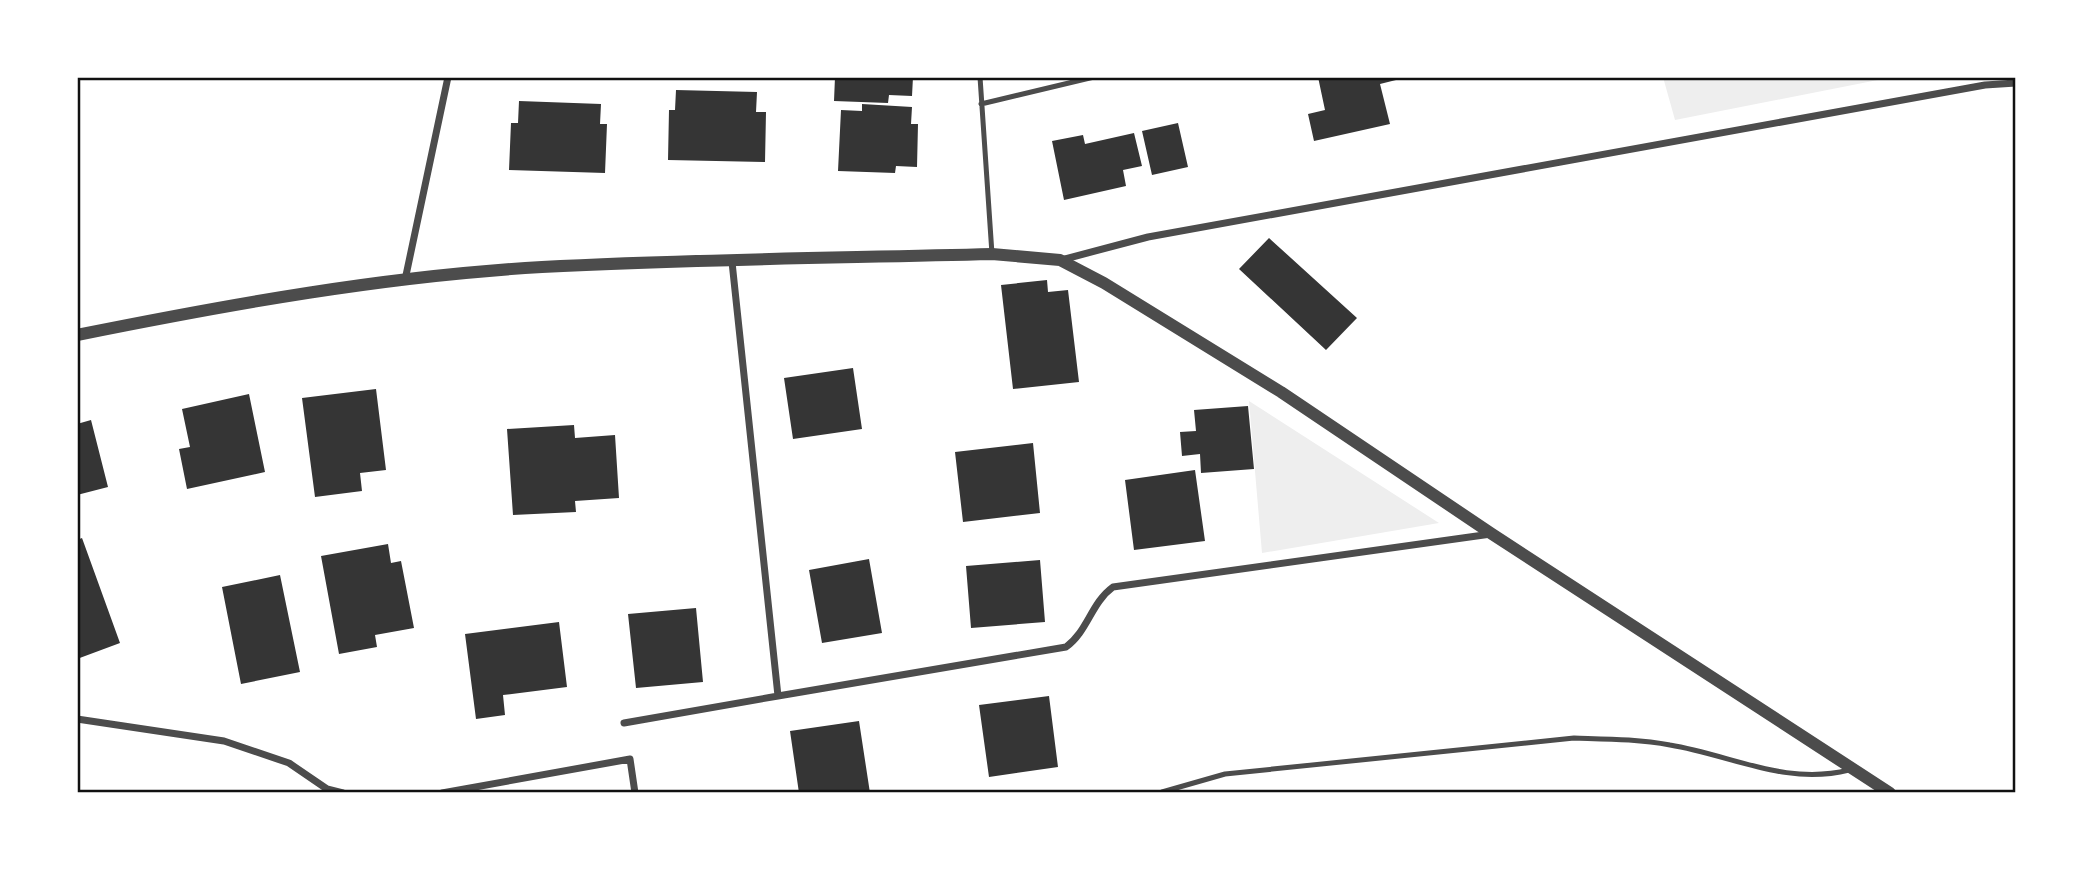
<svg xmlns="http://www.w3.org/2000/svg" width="2093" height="870" font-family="Ubuntu,sans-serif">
	<rect width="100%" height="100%" fill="#fff"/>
	<!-- green -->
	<path fill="#eee" d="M1663,77H1893L1675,120Z
		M1249,401L1439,523L1262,553Z"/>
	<!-- building -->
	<path fill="#353535" d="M835,77H913L912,96L889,95L888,103L834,101Z
		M1318,77H1404V78L1380,84L1390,124L1314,141L1308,114L1325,110Z
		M676,90L757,92L756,112H766L765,162L668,160L669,110H675Z
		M519,101L601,104L600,124H607L605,173L509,170L511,123H518Z
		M862,104L912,107L911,124H918L917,167L896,166L895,173L838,171L841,110L862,111Z
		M1178,123L1188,167L1152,175L1142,131Z
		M1134,133L1142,166L1123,170L1126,186L1064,200L1052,141L1083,135L1085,144Z
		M1269,238L1357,318L1326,350L1239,269Z
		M1047,280L1048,292L1068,290L1079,382L1013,389L1001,285Z
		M853,368L862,429L793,439L784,378Z
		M376,389L386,470L360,473L362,491L315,497L302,398Z
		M249,394L265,472L187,489L179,449L190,447L182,409Z
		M1248,406L1254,469L1201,473L1200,454L1182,456L1180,432L1196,431L1194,410Z
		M91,420L108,487L77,495V424Z
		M574,425L575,438L615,435L619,498L575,501L576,512L513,515L507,429Z
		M1033,443L1040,513L963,522L955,452Z
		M1195,470L1205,541L1134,550L1125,480Z
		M82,538L120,643L77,659V540Z
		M388,544L391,563L401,561L414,628L375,635L377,647L339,654L321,556Z
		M869,559L882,633L822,643L809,570Z
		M1040,560L1045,622L971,628L966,566Z
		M280,575L300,672L241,684L222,587Z
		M696,608L703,682L636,688L628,614Z
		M559,622L567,687L503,695L505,715L476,719L465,634Z
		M1049,696L1058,767L989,777L979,705Z
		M859,721L870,793H799L790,731Z"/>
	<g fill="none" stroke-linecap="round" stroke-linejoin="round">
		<!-- service -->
		<path stroke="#4c4c4c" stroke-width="5" d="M980,77L992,254
			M981,104L1094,77
			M1162,792L1225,774L1574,738C1606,739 1638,739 1670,745C1731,755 1786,786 1849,770"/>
		<!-- minor -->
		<path stroke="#4c4c4c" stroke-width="7" d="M1061,260L1148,237L1985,85L2016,83
			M732,262L778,696L1066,647C1088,631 1091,603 1113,587L1491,534
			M405,280L448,77
			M77,719L224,741L289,763L327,789L343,793
			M624,723L778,696
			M442,793L630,759L635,793"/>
		<!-- tertiary -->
		<path stroke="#4c4c4c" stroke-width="12" d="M77,335C231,304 386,276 542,267C692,259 842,258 992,254L1060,260L1104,283L1281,392L1492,534L1890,793"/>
	</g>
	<!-- border -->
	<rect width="2093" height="870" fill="none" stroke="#ffffff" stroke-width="158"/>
	<rect x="79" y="79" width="1935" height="712" fill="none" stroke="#111" stroke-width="2.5"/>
</svg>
